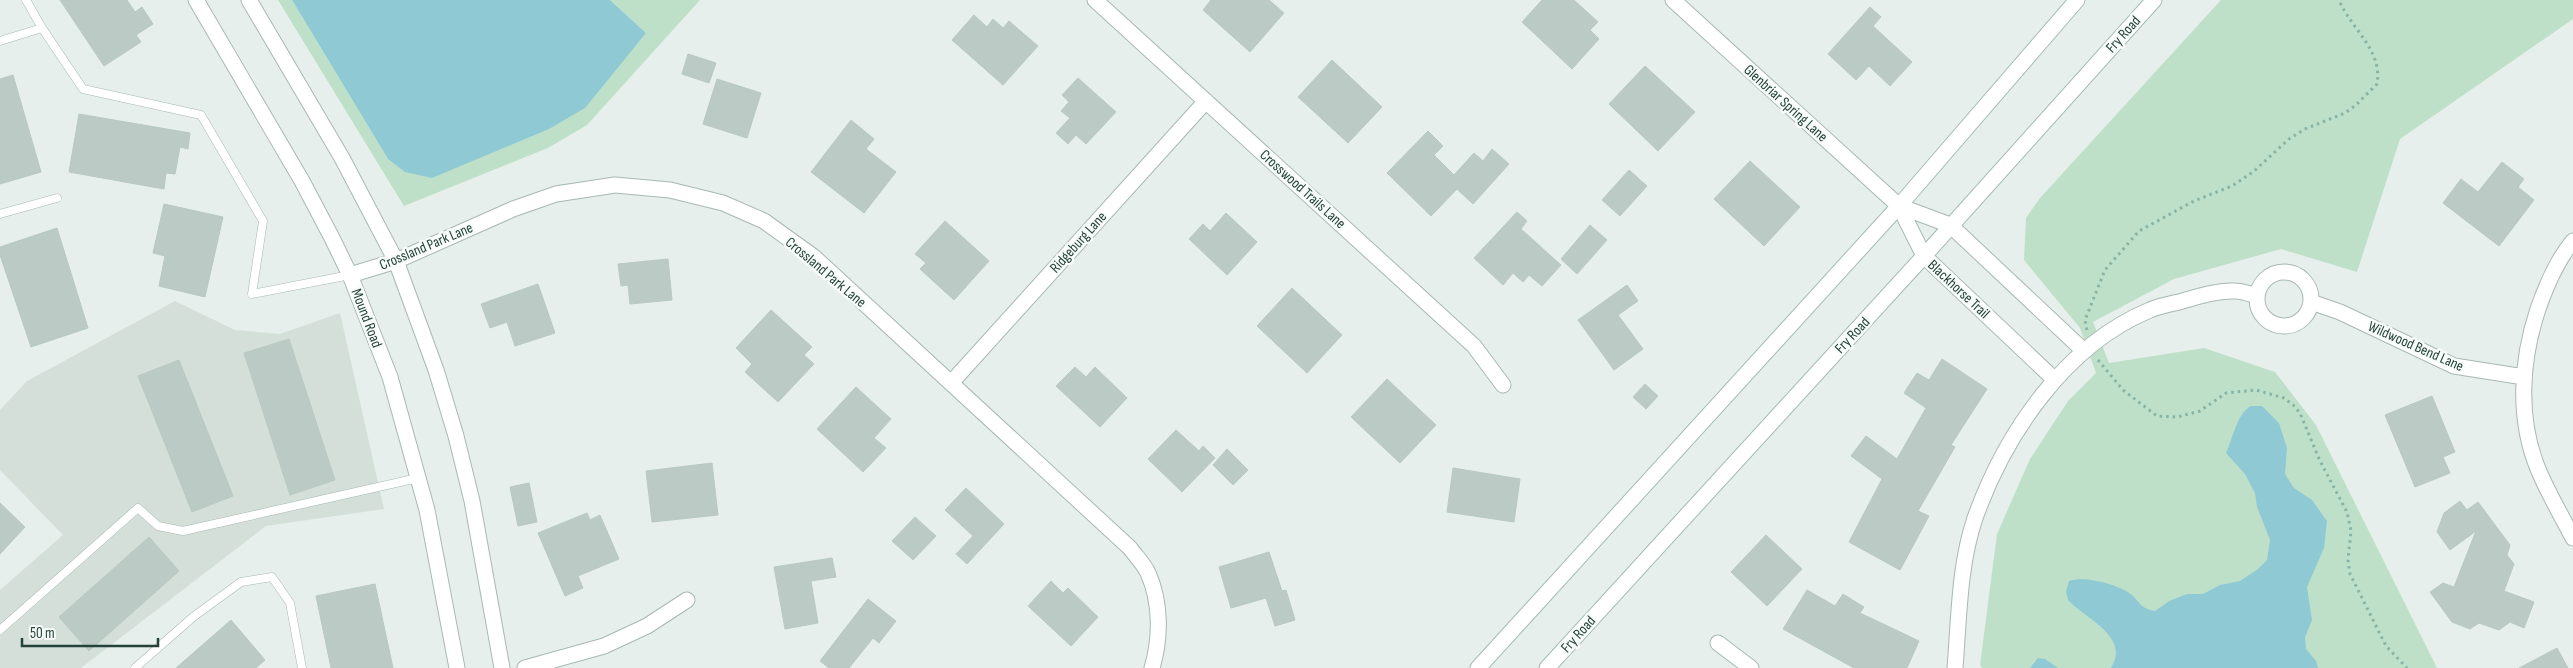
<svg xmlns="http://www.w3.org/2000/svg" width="2573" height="668" font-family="'Sofia Sans Condensed',sans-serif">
	<rect width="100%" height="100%" fill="#e6efeb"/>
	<!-- built -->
	<path fill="#d4dfda" d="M175,301L235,330L280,334L340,313L384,509L266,526L81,668H0V590L63,535L0,470V410L27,381Z"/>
	<!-- green -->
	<path fill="#bfe0c8" d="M278,0H292L388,159L646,33L610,0H700L587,125L548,148L404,206Z
		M2221,0H2573V19L2400,139L2357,272L2281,249L2174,279L2093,322L2109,363L2204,348L2275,372L2316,425L2437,668H1982L1980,665L1997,534L2030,459L2068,401L2096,373L2080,328L2024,260L2026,218L2040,198Z"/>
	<!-- water -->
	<path fill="#8ec9d4" d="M292,0H610L646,33L585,108L549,129L432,178L405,172L388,159Z
		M2251,406H2262L2279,423L2287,448L2285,474L2294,488L2312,500L2327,521L2324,548L2307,587L2312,620L2305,637L2306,649L2316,661L2318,668H2111C2131,636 2084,618 2068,600L2066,592L2069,581C2084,575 2122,585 2133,596C2141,605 2143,609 2155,611L2169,601L2187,594H2203L2220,585L2240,581L2258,569L2267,560L2270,540L2257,507L2255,493L2245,474L2226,453C2233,438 2237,413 2251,406Z
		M2038,658L2045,659L2058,668H2030Z"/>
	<!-- building -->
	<path fill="#bbcac4" stroke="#b8c9c2" d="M60,0H127L135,12L142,7L153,24L136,35L141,42L104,66Z
		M1211,0H1269L1284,13L1250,52L1203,10Z
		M1542,0H1574L1598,22L1590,30L1599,39L1572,69L1522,22Z
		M1870,7L1881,17L1873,26L1912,62L1890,86L1869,66L1856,80L1828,54Z
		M974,15L987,27L993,19L1003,28L1009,21L1038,46L1003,85L952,40Z
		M688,54L716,63L709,83L682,74Z
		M1332,60L1382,107L1348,143L1298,97Z
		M1645,66L1695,112L1658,151L1609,104Z
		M13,75L41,172L0,184V79Z
		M1078,78L1116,112L1086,144L1076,135L1068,144L1056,133L1070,118L1061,111L1069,102L1062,95Z
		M717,79L761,93L747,138L703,124Z
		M79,114L190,133L188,149L180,147L175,174L166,173L164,189L69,172Z
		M851,120L874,139L866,149L896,172L864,213L811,172Z
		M1428,131L1443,146L1434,155L1454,175L1474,153L1483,161L1492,149L1509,164L1473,204L1457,189L1431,216L1387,173Z
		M1750,161L1800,207L1764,246L1714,199Z
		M2502,162L2524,179L2518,187L2534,200L2499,246L2443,203L2461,179L2478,192Z
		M1629,170L1647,186L1620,216L1602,200Z
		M164,204L223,217L205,297L159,286L165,256L153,253Z
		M1517,212L1527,221L1521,229L1561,265L1542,286L1529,275L1523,282L1513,273L1503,285L1474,258Z
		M1226,213L1257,242L1227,275L1189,239L1203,224L1210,231Z
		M945,221L989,261L954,300L920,269L926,263L915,254Z
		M1590,225L1607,240L1577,274L1561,259Z
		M57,228L88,328L31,347L0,255V247Z
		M668,259L672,300L630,304L628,285L621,286L618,264Z
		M538,284L555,333L515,346L507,322L490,328L481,304Z
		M1627,285L1638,301L1618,315L1643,349L1614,370L1578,320Z
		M1292,288L1342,335L1307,373L1257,326Z
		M771,310L812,347L804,355L814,364L778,402L745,372L752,364L736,348Z
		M289,339L335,480L290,495L244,353Z
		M1942,359L1987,389L1951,445L1955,447L1918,511L1929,516L1900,570L1849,542L1882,479L1851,456L1866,436L1897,459L1926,408L1904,393L1917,373L1929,380Z
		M179,360L233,496L192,512L138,376Z
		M1075,367L1086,377L1095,367L1127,398L1100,427L1056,386Z
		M1387,379L1436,425L1400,463L1351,417Z
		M1645,384L1658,396L1646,409L1633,397Z
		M856,387L891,419L874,438L886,448L863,472L817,429Z
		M2432,396L2455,452L2443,457L2450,473L2415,487L2385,415Z
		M1176,430L1199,451L1203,446L1215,458L1182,492L1148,459Z
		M1227,449L1248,470L1233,485L1213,465Z
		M712,463L718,515L652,522L646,471Z
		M1453,468L1520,479L1514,522L1447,512Z
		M529,483L537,522L518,526L510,487Z
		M966,488L1004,524L967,564L956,554L973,536L945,510Z
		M2460,501L2467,510L2478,502L2510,545L2507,555L2514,564L2504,591L2534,602L2524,628L2510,622L2499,630L2479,623L2470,629L2452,622L2430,592L2443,583L2454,587L2476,531L2450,550L2437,532L2444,513Z
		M0,503L25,527L0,554Z
		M587,513L590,520L600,515L619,559L578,576L583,588L565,596L538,533Z
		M915,517L936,536L913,560L892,541Z
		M1766,535L1802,569L1767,606L1731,572Z
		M149,537L179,571L89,651L59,617Z
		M1269,552L1282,591L1286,590L1295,620L1275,626L1266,598L1231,608L1219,567Z
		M832,558L836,577L811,581L818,623L785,629L774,567Z
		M1051,581L1063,593L1068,588L1098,617L1071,646L1028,606Z
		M375,584L393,668H331L316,596Z
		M1807,590L1835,606L1843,594L1864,607L1860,613L1919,641L1907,668H1854L1783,629Z
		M868,599L896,621L879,643L873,638L849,668H829L820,661Z
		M231,620L265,660L256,668H176Z
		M2557,648L2568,668H2519Z"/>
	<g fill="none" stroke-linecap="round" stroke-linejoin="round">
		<defs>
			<path id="service" d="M26,0L42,28
				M0,41L42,28L83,89L201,115L263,221L252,294L350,275
				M0,214L57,198
				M0,630L138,508L158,526L183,531L418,478
				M135,668L193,617L241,582L272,577L290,603L302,668"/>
			<path id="minor" d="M1095,0L1474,346L1503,385
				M1673,0L1899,206L1924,256L2055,380
				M1899,206L1950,225L2084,351
				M2573,241C2557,260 2546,286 2538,309C2521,360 2517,418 2538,469C2548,493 2561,515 2573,538
				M2257 299a27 27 0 1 1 54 0a27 27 0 1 1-54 0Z
				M350,275L396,261L513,209L556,194L615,185L670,190L723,203L764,221L814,257L1130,548C1135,555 1144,564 1148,573C1161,602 1161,638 1152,668
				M2311,302L2340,312L2454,366L2524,377
				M951,383L1206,101
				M1718,643L1751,668
				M525,668L604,646L647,626L687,600
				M1955,668C1959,619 1959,565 1975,518C2005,434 2065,345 2150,310C2159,306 2170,304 2179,302C2196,297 2218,290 2235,291C2242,291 2250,294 2257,296"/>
			<path id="tertiary" d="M196,0L302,181L332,238L350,275L390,377L427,510L457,668
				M249,0L342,158L396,261L436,370L456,436L472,501L502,668"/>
			<path id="secondary" d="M1478,668L1899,206L2077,0
				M1547,668L1924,256L2154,0"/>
		</defs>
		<!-- service casing -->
		<use href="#service" stroke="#a8b8b2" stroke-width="9"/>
		<!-- minor casing -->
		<use href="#minor" stroke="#a8b8b2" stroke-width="17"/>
		<!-- tertiary casing -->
		<use href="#tertiary" stroke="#a8b8b2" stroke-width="17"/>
		<!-- secondary casing -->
		<use href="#secondary" stroke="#a4bbb3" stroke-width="17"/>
		<!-- path -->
		<path stroke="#86b3a5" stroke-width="3" stroke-dasharray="2.5 4" stroke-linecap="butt" d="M2087,330L2085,320L2105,270L2139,231L2194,201L2232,186L2253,172L2289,139L2305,129L2345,113L2356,105L2377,84C2383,50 2351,29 2339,0
			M2098,360L2123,390L2157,416L2177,417L2200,411L2226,393L2256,390L2284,398L2293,405L2300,413L2320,461L2347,512L2351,531L2348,560L2350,574L2386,646L2407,668"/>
		<!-- service -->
		<use href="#service" stroke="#fff" stroke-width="8"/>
		<!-- minor -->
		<use href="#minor" stroke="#fff" stroke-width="15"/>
		<!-- tertiary -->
		<use href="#tertiary" stroke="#fff" stroke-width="15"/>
		<!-- secondary -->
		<use href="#secondary" stroke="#fff" stroke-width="15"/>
	</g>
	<g text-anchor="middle" stroke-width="5" stroke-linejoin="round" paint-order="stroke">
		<!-- street labels -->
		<g font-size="15" fill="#24423a" stroke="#f7fbf9">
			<text transform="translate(2123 34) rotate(-48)" y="5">Fry Road</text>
			<text transform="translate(1786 103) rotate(42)" y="5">Glenbriar Spring Lane</text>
			<text transform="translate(1303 189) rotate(42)" y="5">Crosswood Trails Lane</text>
			<text transform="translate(1078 242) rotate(-48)" y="5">Ridgeburg Lane</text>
			<text transform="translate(426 246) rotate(-23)" y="5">Crossland Park Lane</text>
			<text transform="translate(826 272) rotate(40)" y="5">Crossland Park Lane</text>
			<text transform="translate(1959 289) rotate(43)" y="5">Blackhorse Trail</text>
			<text transform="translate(367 318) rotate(69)" y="5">Mound Road</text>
			<text transform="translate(1852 335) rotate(-47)" y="5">Fry Road</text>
			<text transform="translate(2416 346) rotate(24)" y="5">Wildwood Bend Lane</text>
			<text transform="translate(1578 634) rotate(-48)" y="5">Fry Road</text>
		</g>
	</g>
	<!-- scale -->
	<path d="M22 638v8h136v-8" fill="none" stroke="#24423a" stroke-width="2.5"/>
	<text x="30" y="638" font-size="15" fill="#24423a" stroke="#f7fbf9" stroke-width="4" paint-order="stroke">50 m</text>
</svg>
